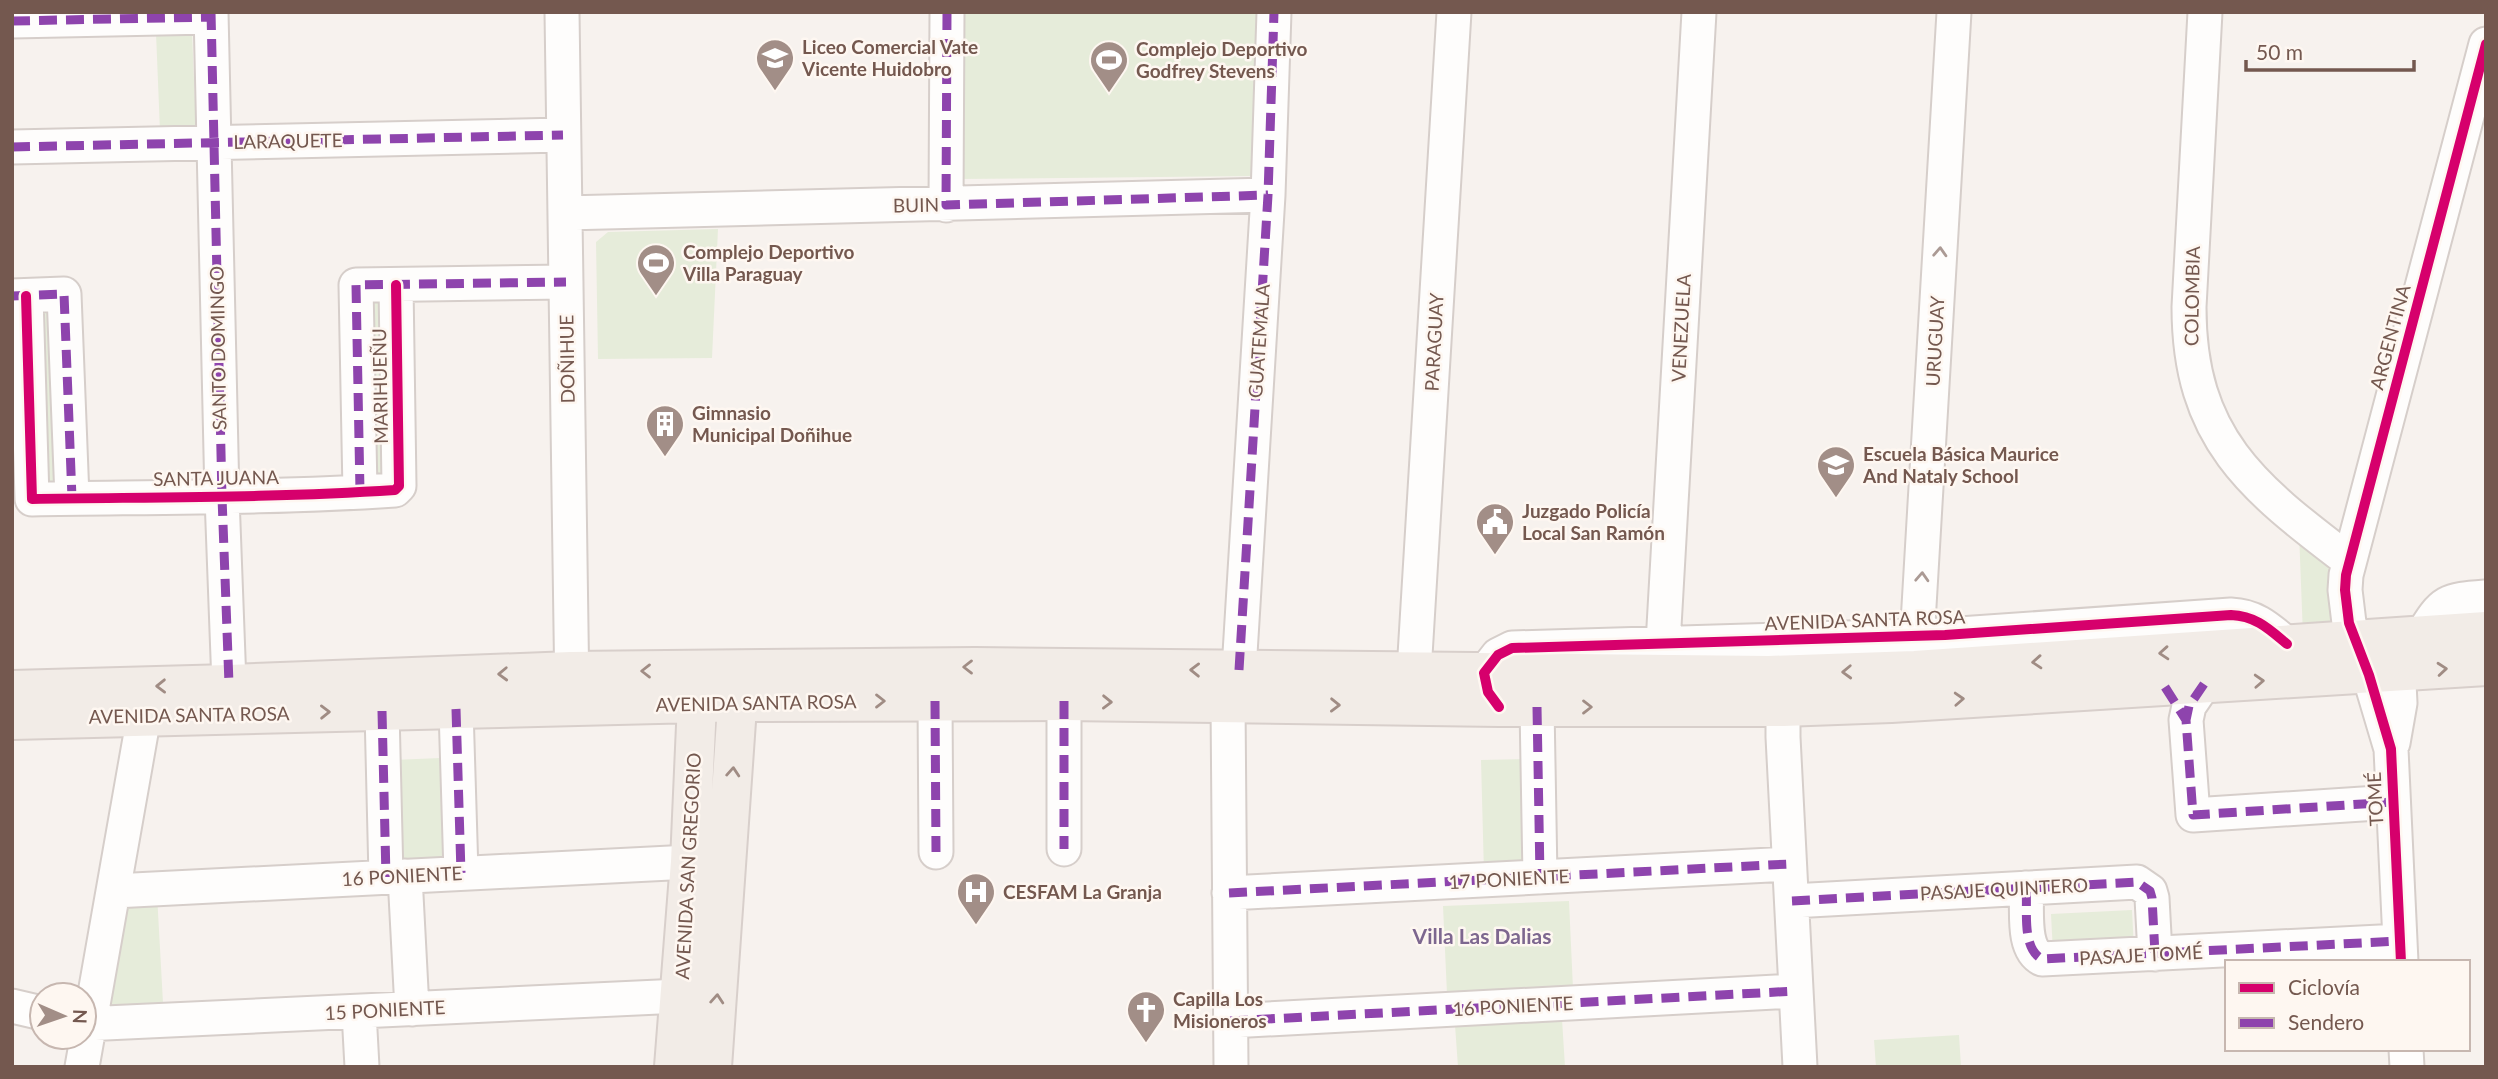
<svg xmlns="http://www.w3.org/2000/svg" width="2498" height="1079" font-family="Lato,sans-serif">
	<rect width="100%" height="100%" fill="#f7f2ee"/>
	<!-- green -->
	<path fill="#e6ecda" d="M960,12H1261L1255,176L958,179Z
		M192,32L196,129L160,131L156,33Z
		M718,229L712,358L598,359L596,242L608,232Z
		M384,293L397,486L373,487L375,301Z
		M48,301L67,490L44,489L42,306Z
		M2299,532L2331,564L2333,632L2303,636Z
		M464,757L468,862L397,864L393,760Z
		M1530,759L1533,871L1484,873L1481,760Z
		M157,894L163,1003L110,1007L127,896Z
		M1569,901L1573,989L1447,994L1443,906Z
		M2132,910L2134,949L2053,953L2051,914Z
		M1562,1019L1565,1067H1458L1455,1025Z
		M1959,1035L1961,1067H1876L1874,1040Z"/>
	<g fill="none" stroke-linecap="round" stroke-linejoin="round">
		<defs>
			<path id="minor" d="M211,12L222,497L229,684
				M562,12L572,696
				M2205,12L2189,307C2189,438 2252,487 2348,560
				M12,21L211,17
				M12,147L563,135
				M946,205L947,12
				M565,213L1268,195
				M12,296L64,294L72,498
				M26,296L32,499C153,497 274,498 395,490L399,486L396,285
				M360,492L356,285L566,282
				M2422,635C2443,600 2446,600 2486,597
				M1663,644L1699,12
				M1916,657L1954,12
				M1239,670L1268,195L1274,12
				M1414,672L1454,12
				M2204,684L2189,706L2186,720L2193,815L2393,802
				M1487,690L1484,673L1498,655L1512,648L1945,635L2231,615C2256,616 2269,629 2287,644
				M935,701L936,852
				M1064,701V849
				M1228,703L1231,1067
				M1537,707L1540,877
				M1783,707V737L1800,1067
				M456,709L461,873
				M382,711L386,877
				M2393,743L2400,703L2397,644
				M405,876L412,1009
				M2026,888C2028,909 2021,948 2042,959L2400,941
				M114,891L690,862
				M1229,893L1789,864
				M1792,901L2137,882L2150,891L2152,898L2155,954
				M2401,962L2391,749L2369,675L2349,623L2345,590L2346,575L2486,44
				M12,1006L42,1013
				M359,1012L362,1067
				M1230,1021L1796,991
				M84,1024L680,996
				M2406,1049L2407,1067
				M82,1067L144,716"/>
			<path id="major" d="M12,690L229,684L571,671L762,669L975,667L1769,675L1915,670L2486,631
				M12,720L738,702L1064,701L1499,707H1783L1891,703L2486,666
				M674,1067L690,862L697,703L707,680
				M712,1067L739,678"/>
		</defs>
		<!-- minor casing -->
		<use href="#minor" stroke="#d6ceca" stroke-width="37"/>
		<!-- major casing -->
		<use href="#major" stroke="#d8cfcb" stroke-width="42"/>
		<!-- minor -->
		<use href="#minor" stroke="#fefdfc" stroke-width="33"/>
		<!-- major -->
		<use href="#major" stroke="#f2ece7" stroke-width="38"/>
		<!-- quiet -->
		<path stroke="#8e44ad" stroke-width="9" stroke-dasharray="18 9" stroke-linecap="butt" d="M211,12L222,497L229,684
			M947,12L946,205L1268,195
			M12,21L211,17
			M12,147L563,135
			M12,296L64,294L72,498
			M360,492L356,285L566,282
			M1239,670L1268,195L1274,12
			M2204,684L2189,706L2186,720L2193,815L2393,802
			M2165,687L2186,720
			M935,701L936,852
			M1064,701V849
			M1537,707L1540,877
			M456,709L461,873
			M382,711L386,877
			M2026,888C2028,909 2021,948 2042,959L2400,941
			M1229,893L1789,864
			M1792,901L2137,882L2150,891L2152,898L2155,954
			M1230,1021L1796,991"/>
		<defs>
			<path id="cycleway" d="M26,296L32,499C153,497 274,498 395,490L399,486L396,285
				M1499,707L1488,692L1484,673L1498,655L1512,648L1945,635L2231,615C2256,616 2269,629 2287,644
				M2401,962L2391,749L2369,675L2349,623L2345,590L2346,575L2486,44"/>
		</defs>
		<!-- cycleway casing -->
		<use href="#cycleway" stroke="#fef7f1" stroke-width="15"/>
		<!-- cycleway -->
		<use href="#cycleway" stroke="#d6006c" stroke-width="10"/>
	</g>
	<!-- one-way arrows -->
	<defs><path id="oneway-chevron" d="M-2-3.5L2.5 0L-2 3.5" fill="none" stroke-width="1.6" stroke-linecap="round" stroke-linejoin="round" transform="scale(1.75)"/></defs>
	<g stroke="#ab9a94">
		<use href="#oneway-chevron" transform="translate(1940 252) rotate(-87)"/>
		<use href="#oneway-chevron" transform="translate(1922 577) rotate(-87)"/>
	</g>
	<g stroke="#a08c84">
		<use href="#oneway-chevron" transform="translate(2164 653) rotate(176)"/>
		<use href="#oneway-chevron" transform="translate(2037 662) rotate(176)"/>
		<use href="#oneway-chevron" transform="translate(968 667) rotate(180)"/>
		<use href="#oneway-chevron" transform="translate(2442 669) rotate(-5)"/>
		<use href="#oneway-chevron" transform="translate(1195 670) rotate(-179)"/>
		<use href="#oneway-chevron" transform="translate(646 671) rotate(180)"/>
		<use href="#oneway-chevron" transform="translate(1847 672) rotate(178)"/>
		<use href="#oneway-chevron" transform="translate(503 674) rotate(178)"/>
		<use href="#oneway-chevron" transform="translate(2259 681) rotate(-3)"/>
		<use href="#oneway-chevron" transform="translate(161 686) rotate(179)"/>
		<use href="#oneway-chevron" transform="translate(1959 699) rotate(-3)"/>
		<use href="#oneway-chevron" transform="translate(880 701)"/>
		<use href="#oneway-chevron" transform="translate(1107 702) rotate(1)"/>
		<use href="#oneway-chevron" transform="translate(1335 705) rotate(1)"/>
		<use href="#oneway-chevron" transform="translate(1587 707)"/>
		<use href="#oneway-chevron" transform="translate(325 712) rotate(-1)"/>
		<use href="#oneway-chevron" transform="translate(733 772) rotate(-86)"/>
		<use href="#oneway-chevron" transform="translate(717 999) rotate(-86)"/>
	</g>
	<!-- icons -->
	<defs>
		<symbol id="school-pin" viewBox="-11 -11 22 30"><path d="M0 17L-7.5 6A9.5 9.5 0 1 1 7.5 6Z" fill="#a28e87" stroke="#fef7f1"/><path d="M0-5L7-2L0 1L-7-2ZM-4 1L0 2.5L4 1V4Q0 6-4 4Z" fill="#fff"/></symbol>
		<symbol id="stadium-pin" viewBox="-11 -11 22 30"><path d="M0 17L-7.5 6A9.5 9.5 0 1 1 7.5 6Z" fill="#a28e87" stroke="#fef7f1"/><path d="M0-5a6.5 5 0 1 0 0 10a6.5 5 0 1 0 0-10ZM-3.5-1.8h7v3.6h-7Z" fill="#fff"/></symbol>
		<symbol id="building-pin" viewBox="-11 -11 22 30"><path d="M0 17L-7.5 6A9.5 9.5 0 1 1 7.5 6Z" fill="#a28e87" stroke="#fef7f1"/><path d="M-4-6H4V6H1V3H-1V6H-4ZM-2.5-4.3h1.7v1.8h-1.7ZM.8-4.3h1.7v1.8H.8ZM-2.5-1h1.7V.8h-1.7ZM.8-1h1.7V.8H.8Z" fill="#fff"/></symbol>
		<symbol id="civic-pin" viewBox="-11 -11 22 30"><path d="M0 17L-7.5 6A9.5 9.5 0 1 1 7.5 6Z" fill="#a28e87" stroke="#fef7f1"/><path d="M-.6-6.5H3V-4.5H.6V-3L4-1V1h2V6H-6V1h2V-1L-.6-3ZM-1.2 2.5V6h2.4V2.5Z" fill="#fff"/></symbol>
		<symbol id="hospital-pin" viewBox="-11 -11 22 30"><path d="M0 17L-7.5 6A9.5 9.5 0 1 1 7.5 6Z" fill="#a28e87" stroke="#fef7f1"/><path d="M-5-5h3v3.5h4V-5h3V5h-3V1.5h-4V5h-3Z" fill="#fff"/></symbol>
		<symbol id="church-pin" viewBox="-11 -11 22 30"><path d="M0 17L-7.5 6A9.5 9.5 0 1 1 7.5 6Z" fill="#a28e87" stroke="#fef7f1"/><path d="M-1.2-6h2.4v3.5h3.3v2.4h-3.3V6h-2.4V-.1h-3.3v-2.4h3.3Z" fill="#fff"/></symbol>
	</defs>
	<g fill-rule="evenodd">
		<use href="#school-pin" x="753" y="36" width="44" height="60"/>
		<use href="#stadium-pin" x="1087" y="38" width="44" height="60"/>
		<use href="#stadium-pin" x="634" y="241" width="44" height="60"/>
		<use href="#building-pin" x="643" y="402" width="44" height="60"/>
		<use href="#school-pin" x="1814" y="443" width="44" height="60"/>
		<use href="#civic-pin" x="1473" y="500" width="44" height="60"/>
		<use href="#hospital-pin" x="954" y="870" width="44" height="60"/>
		<use href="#church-pin" x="1124" y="988" width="44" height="60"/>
	</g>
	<g text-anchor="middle" stroke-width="5" stroke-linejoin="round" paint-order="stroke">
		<!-- poi labels -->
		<g font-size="19" font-weight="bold" fill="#74584f" stroke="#fef7f1" text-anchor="start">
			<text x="802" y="54">Liceo Comercial Vate<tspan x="802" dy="22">Vicente Huidobro</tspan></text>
			<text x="1136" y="56">Complejo Deportivo<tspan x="1136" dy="22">Godfrey Stevens</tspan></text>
			<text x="683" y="259">Complejo Deportivo<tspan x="683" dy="22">Villa Paraguay</tspan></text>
			<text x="692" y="420">Gimnasio<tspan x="692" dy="22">Municipal Doñihue</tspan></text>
			<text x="1863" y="461">Escuela Básica Maurice<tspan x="1863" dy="22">And Nataly School</tspan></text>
			<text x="1522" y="518">Juzgado Policía<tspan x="1522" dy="22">Local San Ramón</tspan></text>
			<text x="1003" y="899">CESFAM La Granja</text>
			<text x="1173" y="1006">Capilla Los<tspan x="1173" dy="22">Misioneros</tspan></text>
		</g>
		<!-- street labels -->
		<g font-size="19" fill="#74584f" stroke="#fef7f1">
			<text transform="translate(288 141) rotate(-1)" y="7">LARAQUETE</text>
			<text transform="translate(916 205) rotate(-1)" y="7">BUIN</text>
			<text transform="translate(2192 296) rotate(-89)" y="7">COLOMBIA</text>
			<text transform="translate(1681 328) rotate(-87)" y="7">VENEZUELA</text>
			<text transform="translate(2390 337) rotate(-75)" y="7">ARGENTINA</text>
			<text transform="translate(1259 341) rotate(-86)" y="7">GUATEMALA</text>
			<text transform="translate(1935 341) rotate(-87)" y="7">URUGUAY</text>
			<text transform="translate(1434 342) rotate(-87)" y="7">PARAGUAY</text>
			<text transform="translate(218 348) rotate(-91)" y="7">SANTO DOMINGO</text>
			<text transform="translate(567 359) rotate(-91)" y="7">DOÑIHUE</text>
			<text transform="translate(380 386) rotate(-91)" y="7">MARIHUEÑU</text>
			<text transform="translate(216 478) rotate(-1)" y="7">SANTA JUANA</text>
			<text transform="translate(1865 620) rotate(-2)" y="7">AVENIDA SANTA ROSA</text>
			<text transform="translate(756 703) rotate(-1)" y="7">AVENIDA SANTA ROSA</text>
			<text transform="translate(189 715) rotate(-1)" y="7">AVENIDA SANTA ROSA</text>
			<text transform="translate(2375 799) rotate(-93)" y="7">TOMÉ</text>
			<text transform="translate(688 866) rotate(-87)" y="7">AVENIDA SAN GREGORIO</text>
			<text transform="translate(402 876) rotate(-3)" y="7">16 PONIENTE</text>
			<text transform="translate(1509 879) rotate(-3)" y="7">17 PONIENTE</text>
			<text transform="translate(2004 889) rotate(-3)" y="7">PASAJE QUINTERO</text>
			<text transform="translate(2141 955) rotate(-3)" y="7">PASAJE TOMÉ</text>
			<text transform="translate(1513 1006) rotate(-3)" y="7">16 PONIENTE</text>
			<text transform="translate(385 1010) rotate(-3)" y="7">15 PONIENTE</text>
		</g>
		<!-- neighbourhood labels -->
		<g font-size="21" font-weight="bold" fill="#7d678f" stroke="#fef7f1">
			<text x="1482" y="944">Villa Las Dalias</text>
		</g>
	</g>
	<!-- border -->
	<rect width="2498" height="1079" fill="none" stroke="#74584f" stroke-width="28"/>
	<!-- legend -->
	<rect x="2225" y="960" width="245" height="91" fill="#fef7f1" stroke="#c7b7b0" stroke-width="2"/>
	<rect x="2239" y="983" width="35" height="10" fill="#d6006c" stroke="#c7b7b0" stroke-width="2"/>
	<text x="2288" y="995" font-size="21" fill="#74584f">Ciclovía</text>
	<rect x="2239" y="1018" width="35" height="10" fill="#8e44ad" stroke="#c7b7b0" stroke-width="2"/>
	<text x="2288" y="1030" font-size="21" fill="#74584f">Sendero</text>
	<!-- north arrow -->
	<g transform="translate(63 1016) rotate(92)"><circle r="33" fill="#fef7f1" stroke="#c7b7b0" stroke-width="2"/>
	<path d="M0-5L12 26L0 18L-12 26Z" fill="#a28e87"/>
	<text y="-10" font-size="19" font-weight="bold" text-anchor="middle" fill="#74584f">N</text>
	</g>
	<!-- scale -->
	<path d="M2246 60v10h168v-10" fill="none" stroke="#74584f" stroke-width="3.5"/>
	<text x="2256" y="60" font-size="21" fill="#74584f" stroke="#fef7f1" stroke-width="5" paint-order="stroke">50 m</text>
</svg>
